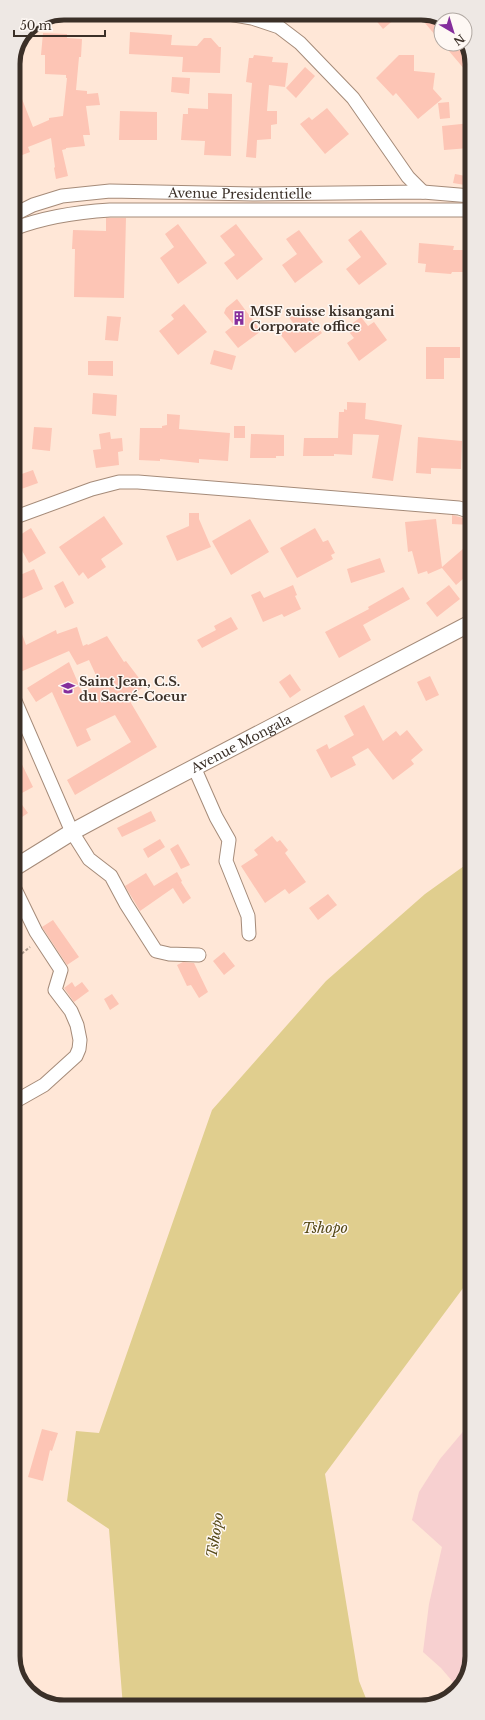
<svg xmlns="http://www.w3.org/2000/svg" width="485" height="1720" font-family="'Libre Baskerville',serif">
	<rect width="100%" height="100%" fill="#ffe7d7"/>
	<!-- green -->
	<path fill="#f7d0d0" d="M472,1421V1656L459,1689L441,1668L423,1652L429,1604L442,1547L412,1520L419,1492L440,1459Z"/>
	<!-- water -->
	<path fill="#e0ce8e" d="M471,861L472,1276L325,1474L359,1681L369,1706L123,1707L109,1529L67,1501L76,1431L99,1433L212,1110L326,981L425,894Z"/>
	<!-- building -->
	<path fill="#fdc5b5" d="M370,13H402L383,29Z
		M433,16L441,20V42L425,23Z
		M130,32L172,35L171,45L197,46L204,38H211L219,47H221L220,73L182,72L183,57L129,54Z
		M43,33L67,34V38L82,39L81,57H79L76,90L87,91V94L98,93L100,105L86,106L90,135H83L85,146L66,148V149L62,150L68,176L56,179L54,168L55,167L51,138L28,147L30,152L17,157L13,144V76L33,127L49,120V118L63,116L67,78H66V75L45,74V55H41Z
		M443,44H463L471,54V77Z
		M254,55L273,57L272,62L288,63L285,87L269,85L267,111H277V124L271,125V139L257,140L256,158L246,157L252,83L246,82L249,58H253Z
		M399,55H414V71L435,73L433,89L442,99L418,119L396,93L393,96L376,78Z
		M305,67L315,76L296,98L286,88Z
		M172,77L190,78L189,94L171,92Z
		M208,93L232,94L231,156L204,155L205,141L181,140L183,114H188V108L208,109Z
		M449,102L450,118L440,119L438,103Z
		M327,108L349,134L325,154L300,124L309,117L312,120Z
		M120,111L157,112V140H119Z
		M471,123V139H468L469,148L444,150L442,126Z
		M455,174L471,177V186L453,183Z
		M106,218H126L124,298L74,297L75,249H72L73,230L106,231Z
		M178,224L207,263L178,284L160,258L174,247L165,234Z
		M236,224L263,259L237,280L224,263L235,255L220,236Z
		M299,230L323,262L295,283L282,265L297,254L286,239Z
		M361,230L387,264L359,285L346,269L361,257L348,240Z
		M419,243L454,246L453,250H471V272H452L451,274L425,272L426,264L418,263Z
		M237,299L261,331L238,348L225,332L234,325L224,313L226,308Z
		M184,304L207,332L178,355L159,331L174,319L171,315Z
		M302,306L322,333L295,353L280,334L294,324L288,316Z
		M107,316L121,317L118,341L105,340Z
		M361,317L368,326L374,322L387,340L359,361L347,343L354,338L346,328Z
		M426,347H460V358H444V379H426Z
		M214,350L236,356L232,370L210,364Z
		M88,361H113V376L88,375Z
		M93,393L117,395L116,416L92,414Z
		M347,402L366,403L365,419L402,425L393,481L372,478L379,435L353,434L352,455L334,454V456H303L304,438H338L339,412H344V409L347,410Z
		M167,414L180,415L179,429L230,433L228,461L199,459V463L160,459V461L139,460L140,428H162V426L167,425Z
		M234,426H245V438H234Z
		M34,427L52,428L50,451L32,449Z
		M110,432L111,439L122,438L123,451L118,452L119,465L96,468L93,450L101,449L99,434Z
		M251,434L284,435V456H276V458H250Z
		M418,437L462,441L461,469L431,468V474L416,473Z
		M33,470L38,483L13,492V477Z
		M189,513H199V519L211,547L177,561L166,536L189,526Z
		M452,515L471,520V525L452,524Z
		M104,516L123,544L101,559L106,567L88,579L83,572L79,576L59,547Z
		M250,519L269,552L231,575L212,541Z
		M436,519L442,567L471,542V572L456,585L442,568L428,574L427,571L418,574L412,551L408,552L405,522Z
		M31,528L46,553L29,563L15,538Z
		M315,528L323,542L328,540L335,553L331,555L333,559L297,578L280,548Z
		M380,558L385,572L351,583L347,569Z
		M34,569L43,589L13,603V578Z
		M63,581L74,603L65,608L54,586Z
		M293,585L297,595L295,596L301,609L284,617L282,614L263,622L251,595L260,591L264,598Z
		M449,585L460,599L437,617L426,603Z
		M403,587L410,599L363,625L371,640L339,658L325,632L369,609L368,607Z
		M231,617L238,629L202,648L197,640L216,630L214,626Z
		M77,627L83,646L87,644L88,645L107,636L124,662L126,661L145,686L128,698L157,747L75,795L67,780L131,742L115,715L86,729L91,740L77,747L52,692L36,702L27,688L69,662L82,692L100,684L89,660L77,665L69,651L18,673L13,663V638L22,634L26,645L56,630L57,634Z
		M290,674L301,690L290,698L279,682Z
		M430,676L439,695L426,701L417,682Z
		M364,705L383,741L396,731L400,736L407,730L423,750L411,760L414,764L393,780L368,748L352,757L356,765L331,778L316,750L327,744L329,749L354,735L344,716Z
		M13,746L33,787L22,793L13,775Z
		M20,802L28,813L13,823V807Z
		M151,811L156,821L122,837L117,828Z
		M272,836L277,842L280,840L288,850L285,853L306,882L289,894L285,889L265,903L241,866L258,855L254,850Z
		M160,839L165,847L148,858L143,849Z
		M178,844L190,865L181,869L170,849Z
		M177,872L182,881L181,882L191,898L183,904L173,888L140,911L125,886L146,873L154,886Z
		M328,894L337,905L318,920L309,908Z
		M53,920L79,957L67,965L42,927Z
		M224,952L235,966L224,975L213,961Z
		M183,962L194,963L208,992L199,998L191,985L187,986L177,965Z
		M72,982L75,987L82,982L89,991L74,1002L64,988Z
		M112,994L119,1004L110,1010L104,999Z
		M42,1429L58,1433L52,1451L50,1450L43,1481L28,1477Z"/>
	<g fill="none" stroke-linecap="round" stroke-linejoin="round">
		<defs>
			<g id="minor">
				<path d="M223,13L252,18L279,27L300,43L353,98L408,177L423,192"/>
				<path id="s1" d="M13,215L33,205L62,196L110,191L253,194L423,192L471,196"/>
				<path d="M13,229C44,217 77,212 110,210H471"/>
				<path d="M13,518L92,489L119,482H138L459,508L471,512"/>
				<path d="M13,696L72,832L89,859L111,876L126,904L156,951L169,954L199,955"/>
				<path d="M194,767L216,817L229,840L226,861L248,916L249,934"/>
				<path d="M14,887L36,932L61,970L55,990L71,1011L77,1025L80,1040L79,1049L76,1056L44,1085L14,1102"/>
			</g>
			<g id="tertiary">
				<path id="s2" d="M14,868L72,832L111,811L471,623"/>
			</g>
		</defs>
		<!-- minor casing -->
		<use href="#minor" stroke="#a58b79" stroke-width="15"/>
		<!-- tertiary casing -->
		<use href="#tertiary" stroke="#a58b79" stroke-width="18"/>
		<!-- path -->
		<path stroke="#ad9b8e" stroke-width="2" stroke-dasharray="3 2" stroke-linecap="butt" d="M14,960L30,947"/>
		<!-- minor -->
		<use href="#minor" stroke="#fff" stroke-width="13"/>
		<!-- tertiary -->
		<use href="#tertiary" stroke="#fff" stroke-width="16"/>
	</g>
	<!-- icons -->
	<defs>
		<symbol id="building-bare" viewBox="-9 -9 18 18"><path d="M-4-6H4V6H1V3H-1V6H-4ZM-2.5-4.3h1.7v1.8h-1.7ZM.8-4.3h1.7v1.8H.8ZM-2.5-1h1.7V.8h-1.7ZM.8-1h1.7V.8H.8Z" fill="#852e9c" stroke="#fef8f4" stroke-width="2.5" paint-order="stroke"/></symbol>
		<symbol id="school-bare" viewBox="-9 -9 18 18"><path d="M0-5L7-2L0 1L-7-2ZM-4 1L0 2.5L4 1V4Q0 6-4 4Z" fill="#852e9c" stroke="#fef8f4" stroke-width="2.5" paint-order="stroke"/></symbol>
	</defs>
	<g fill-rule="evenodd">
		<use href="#building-bare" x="229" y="308" width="20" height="20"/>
		<use href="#school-bare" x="58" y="678" width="20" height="20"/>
	</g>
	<g text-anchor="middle" stroke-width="3" stroke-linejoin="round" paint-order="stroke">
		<!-- street labels -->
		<g font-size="13" fill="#3b3028" stroke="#fef8f4">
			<text dy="5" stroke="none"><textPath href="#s1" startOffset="231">Avenue Presidentielle</textPath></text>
			<text dy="5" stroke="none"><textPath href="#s2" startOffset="259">Avenue Mongala</textPath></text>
		</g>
		<!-- poi labels -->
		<g font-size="13" font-weight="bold" fill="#3b3028" stroke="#fef8f4" text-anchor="start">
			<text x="250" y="316">MSF suisse kisangani<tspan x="250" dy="15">Corporate office</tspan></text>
			<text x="79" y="686">Saint Jean, C.S.<tspan x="79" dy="15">du Sacré-Coeur</tspan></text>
		</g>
		<!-- water labels -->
		<g font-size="14" font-style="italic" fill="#554917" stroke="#fef8f4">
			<text x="325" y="1233">Tshopo</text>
			<text transform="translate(215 1535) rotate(-81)" y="5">Tshopo</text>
		</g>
	</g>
	<!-- crop -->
	<path d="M0 0H485V1720H0ZM64 20H421A44 44 0 0 1 465 64V1656A44 44 0 0 1 421 1700H64A44 44 0 0 1 20 1656V64A44 44 0 0 1 64 20Z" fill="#eee8e4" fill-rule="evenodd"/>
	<path fill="none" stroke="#3b3028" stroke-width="5" d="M64 20H421A44 44 0 0 1 465 64V1656A44 44 0 0 1 421 1700H64A44 44 0 0 1 20 1656V64A44 44 0 0 1 64 20Z"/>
	<!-- north arrow -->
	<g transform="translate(453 32) rotate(142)"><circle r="19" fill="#fef8f4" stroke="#b0a8a2"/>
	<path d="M0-3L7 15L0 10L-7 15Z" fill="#852e9c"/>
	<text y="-6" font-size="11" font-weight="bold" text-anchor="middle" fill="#3b3028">N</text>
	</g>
	<!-- scale -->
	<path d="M14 30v6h91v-6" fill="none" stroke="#3b3028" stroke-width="2"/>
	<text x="20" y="30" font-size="12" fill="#3b3028" stroke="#fef8f4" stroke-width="3" paint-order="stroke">50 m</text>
</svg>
